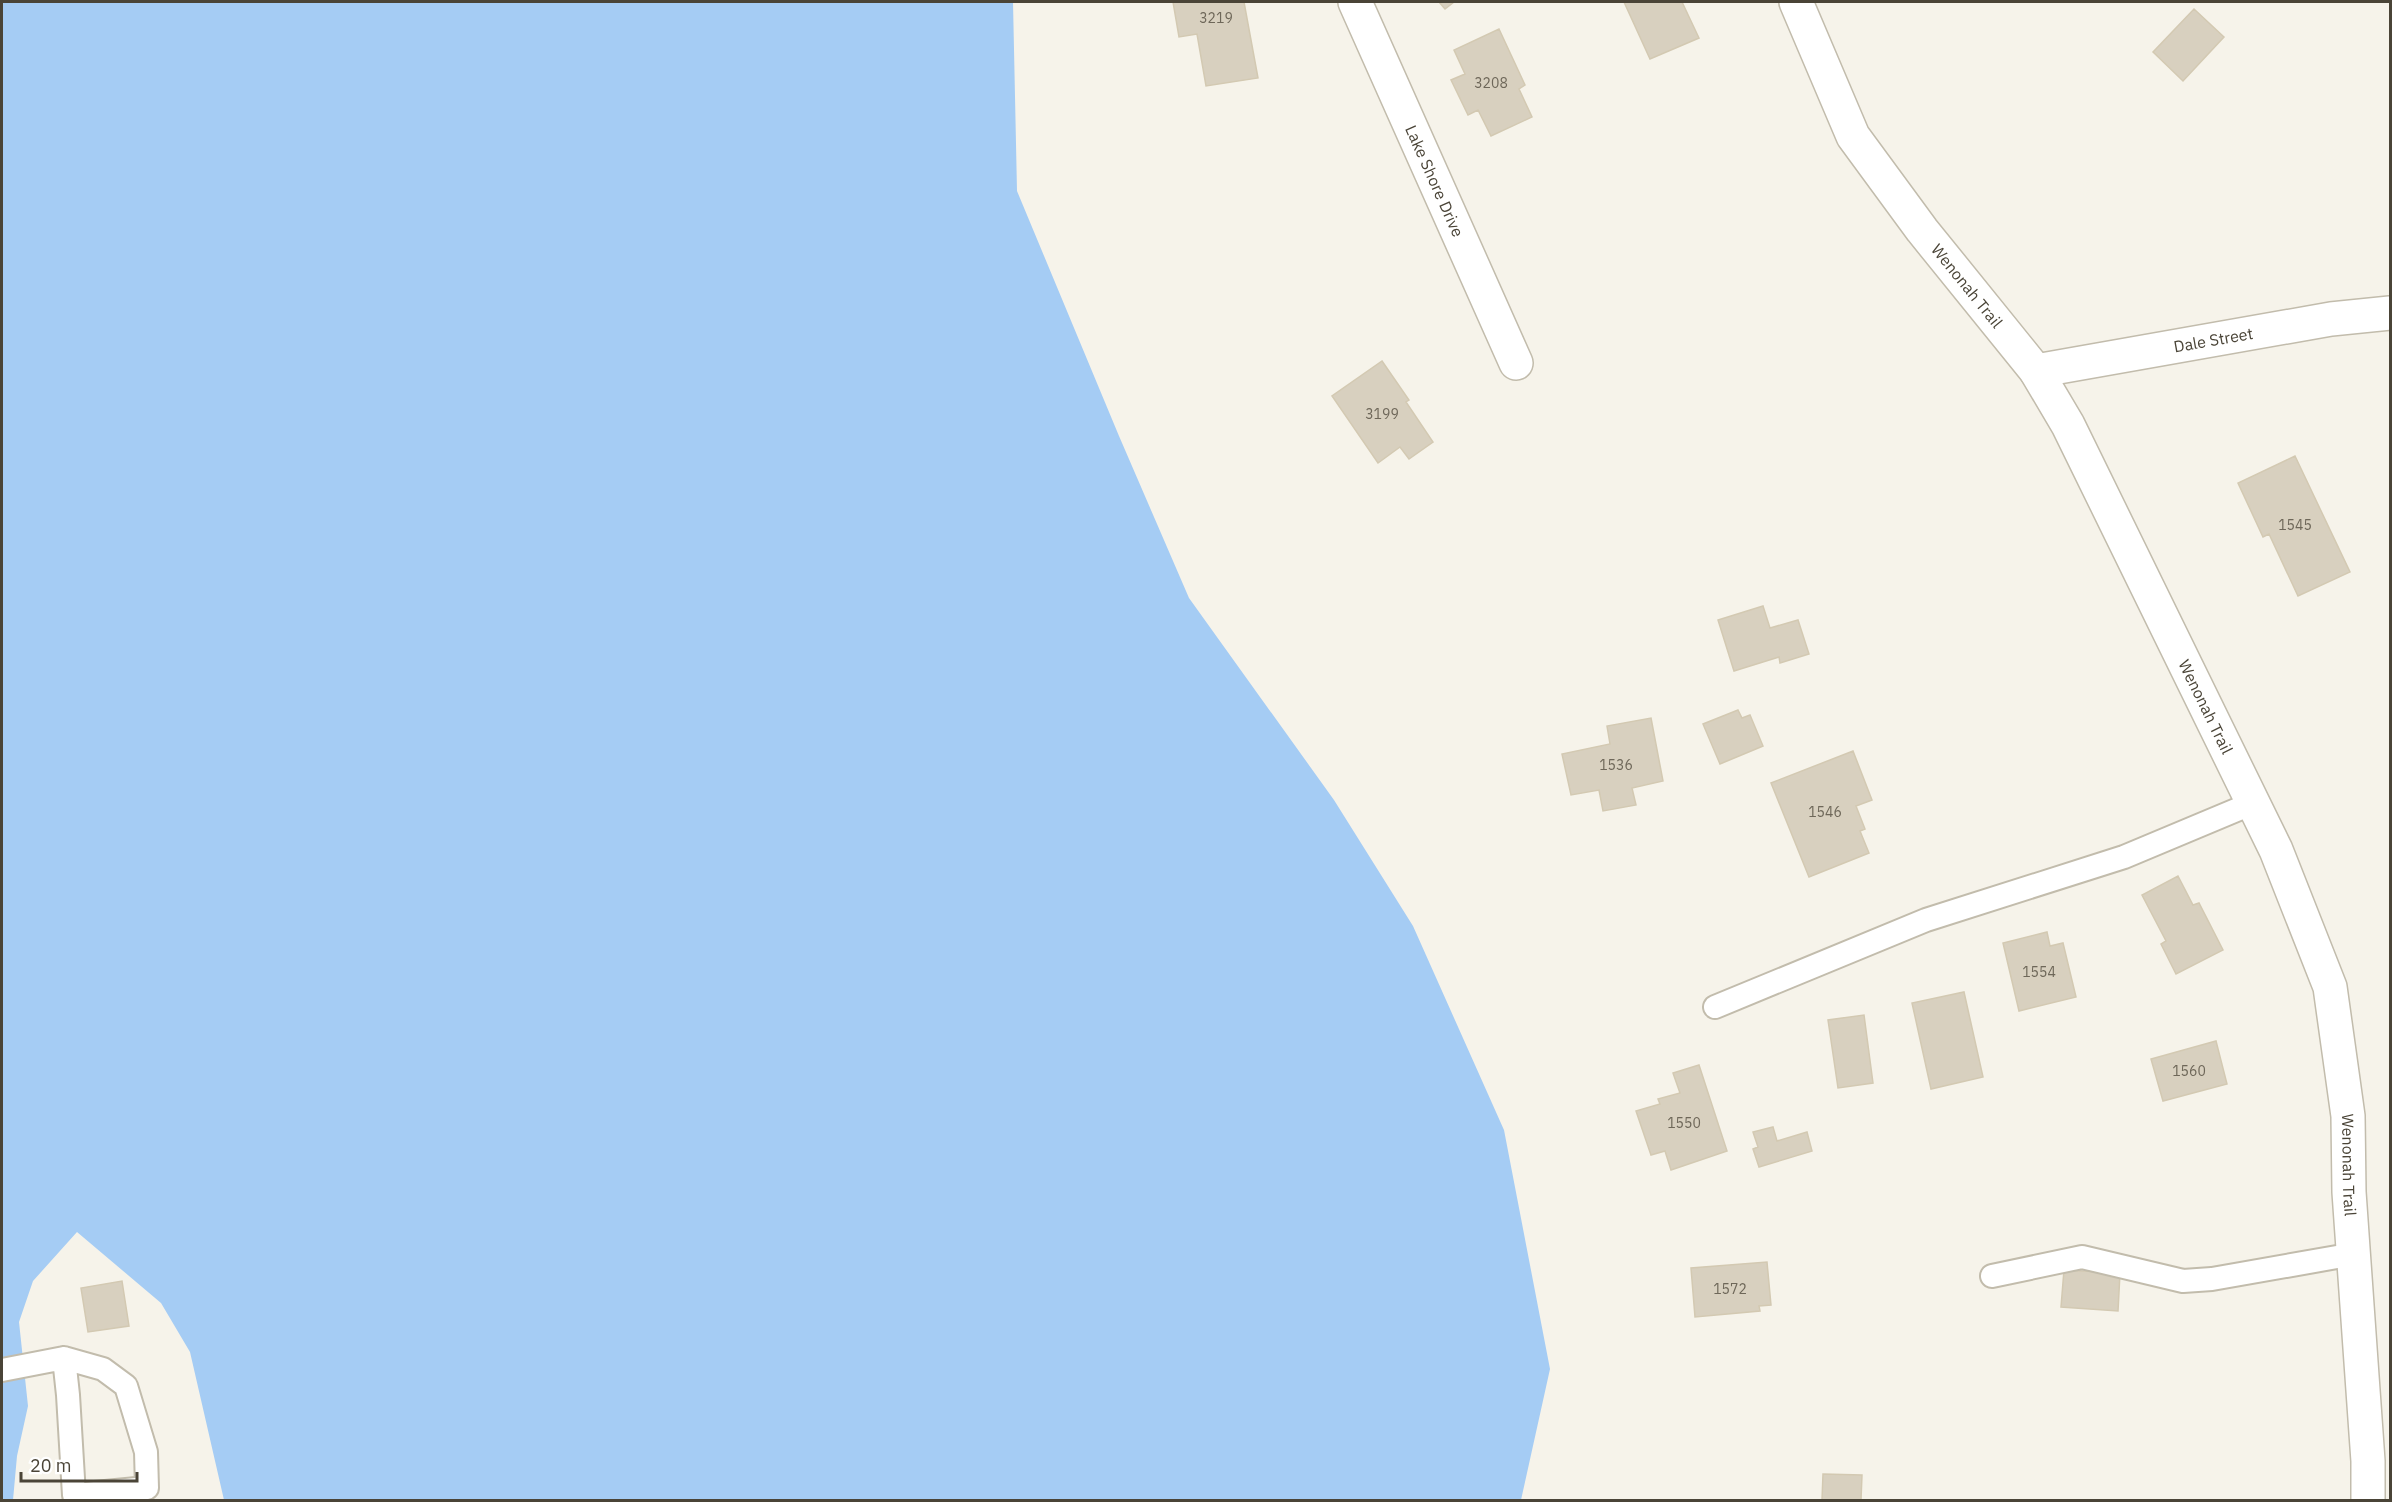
<svg xmlns="http://www.w3.org/2000/svg" width="2392" height="1502" font-family="'IBM Plex Sans',sans-serif">
	<rect width="100%" height="100%" fill="#f6f3ea"/>
	<!-- water -->
	<path fill="#a5ccf4" d="M2,2H1013L1017,191L1119,436L1189,598L1334,800L1413,926L1504,1130L1550,1369L1521,1500H224L190,1352L161,1303L77,1232L33,1281L19,1322L28,1406L17,1456L13,1500H2Z"/>
	<!-- building -->
	<path fill="#d8d0bf" stroke="#d3c9b2" stroke-width="1.5" d="M1173,2H1244L1258,78L1206,86L1197,34L1179,37Z
		M1439,2H1454L1445,9Z
		M1624,2H1682L1699,38L1650,59Z
		M2194,9L2224,37L2183,81L2153,52Z
		M1499,29L1525,85L1519,89L1532,117L1491,136L1478,110L1468,115L1451,80L1465,74L1454,50Z
		M1382,361L1409,400L1406,402L1433,442L1409,459L1400,447L1378,463L1332,396Z
		M2295,456L2350,572L2298,596L2269,534L2263,537L2238,483Z
		M1763,606L1770,628L1798,620L1809,654L1780,663L1779,657L1734,671L1718,620Z
		M1738,710L1742,718L1750,715L1763,746L1720,764L1703,724Z
		M1651,718L1663,781L1632,788L1636,805L1603,811L1599,790L1571,795L1562,754L1610,744L1607,726Z
		M1853,751L1872,800L1856,806L1865,829L1860,831L1869,853L1809,877L1771,783Z
		M2178,876L2193,905L2199,903L2223,950L2176,974L2161,944L2166,941L2142,895Z
		M2047,932L2050,946L2063,943L2076,997L2019,1011L2003,943Z
		M1964,992L1983,1077L1931,1089L1912,1003Z
		M1864,1015L1873,1083L1838,1088L1828,1020Z
		M2216,1041L2227,1084L2163,1101L2151,1059Z
		M1699,1065L1727,1151L1671,1170L1665,1151L1651,1155L1636,1111L1660,1104L1658,1099L1680,1093L1673,1073Z
		M1773,1127L1777,1141L1807,1132L1812,1151L1759,1167L1753,1149L1758,1147L1753,1132Z
		M1767,1262L1771,1305L1759,1306L1760,1311L1695,1317L1691,1268Z
		M2064,1270L2120,1273L2118,1311L2061,1307Z
		M122,1281L129,1326L88,1332L81,1288Z
		M1823,1474L1862,1475L1861,1500H1822Z"/>
	<g fill="none" stroke-linecap="round" stroke-linejoin="round">
		<defs>
			<path id="lane" d="M1715,1007L1926,920L2124,857L2253,803
				M1992,1276L2082,1257L2183,1281L2212,1279L2354,1254
				M2,1370L64,1358L103,1369L126,1386L146,1452L147,1488L74,1495L68,1395L64,1358"/>
			<g id="street">
				<path id="s1" d="M1355,2L1516,363"/>
				<path id="s2" d="M1796,2L1853,136L1922,230L2036,371L2068,425L2276,850L2330,987L2348,1116L2349,1192L2368,1461V1500"/>
				<path id="s3" d="M2036,371L2331,319L2390,313"/>
			</g>
		</defs>
		<!-- lane casing -->
		<use href="#lane" stroke="#c2bcac" stroke-width="26"/>
		<!-- street casing -->
		<use href="#street" stroke="#c2bcac" stroke-width="36"/>
		<!-- lane -->
		<use href="#lane" stroke="#fff" stroke-width="22"/>
		<!-- street -->
		<use href="#street" stroke="#fff" stroke-width="33"/>
	</g>
	<g text-anchor="middle" stroke-width="6" stroke-linejoin="round" paint-order="stroke">
		<!-- number labels -->
		<g font-size="14" fill="#6e6759">
			<text x="1216" y="23">3219</text>
			<text x="1491" y="88">3208</text>
			<text x="1382" y="419">3199</text>
			<text x="2295" y="530">1545</text>
			<text x="1616" y="770">1536</text>
			<text x="1825" y="817">1546</text>
			<text x="2039" y="977">1554</text>
			<text x="2189" y="1076">1560</text>
			<text x="1684" y="1128">1550</text>
			<text x="1730" y="1294">1572</text>
		</g>
		<!-- street labels -->
		<g font-size="16" fill="#4a4437" stroke="#fff">
			<text dy="6" stroke="none"><textPath href="#s1" startOffset="196">Lake Shore Drive</textPath></text>
			<text dy="6" stroke="none"><textPath href="#s2" startOffset="334">Wenonah Trail</textPath></text>
			<text dy="6" stroke="none"><textPath href="#s3" startOffset="180">Dale Street</textPath></text>
			<text dy="6" stroke="none"><textPath href="#s2" startOffset="820">Wenonah Trail</textPath></text>
			<text dy="6" stroke="none"><textPath href="#s2" startOffset="1306">Wenonah Trail</textPath></text>
		</g>
	</g>
	<!-- border -->
	<rect width="2392" height="1502" fill="none" stroke="#4a4437" stroke-width="6"/>
	<!-- scale -->
	<path d="M21 1472v9h116v-9" fill="none" stroke="#4a4437" stroke-width="3"/>
	<text x="30" y="1472" font-size="18" fill="#4a4437" stroke="#ffffff" stroke-width="4.5" paint-order="stroke">20 m</text>
</svg>
